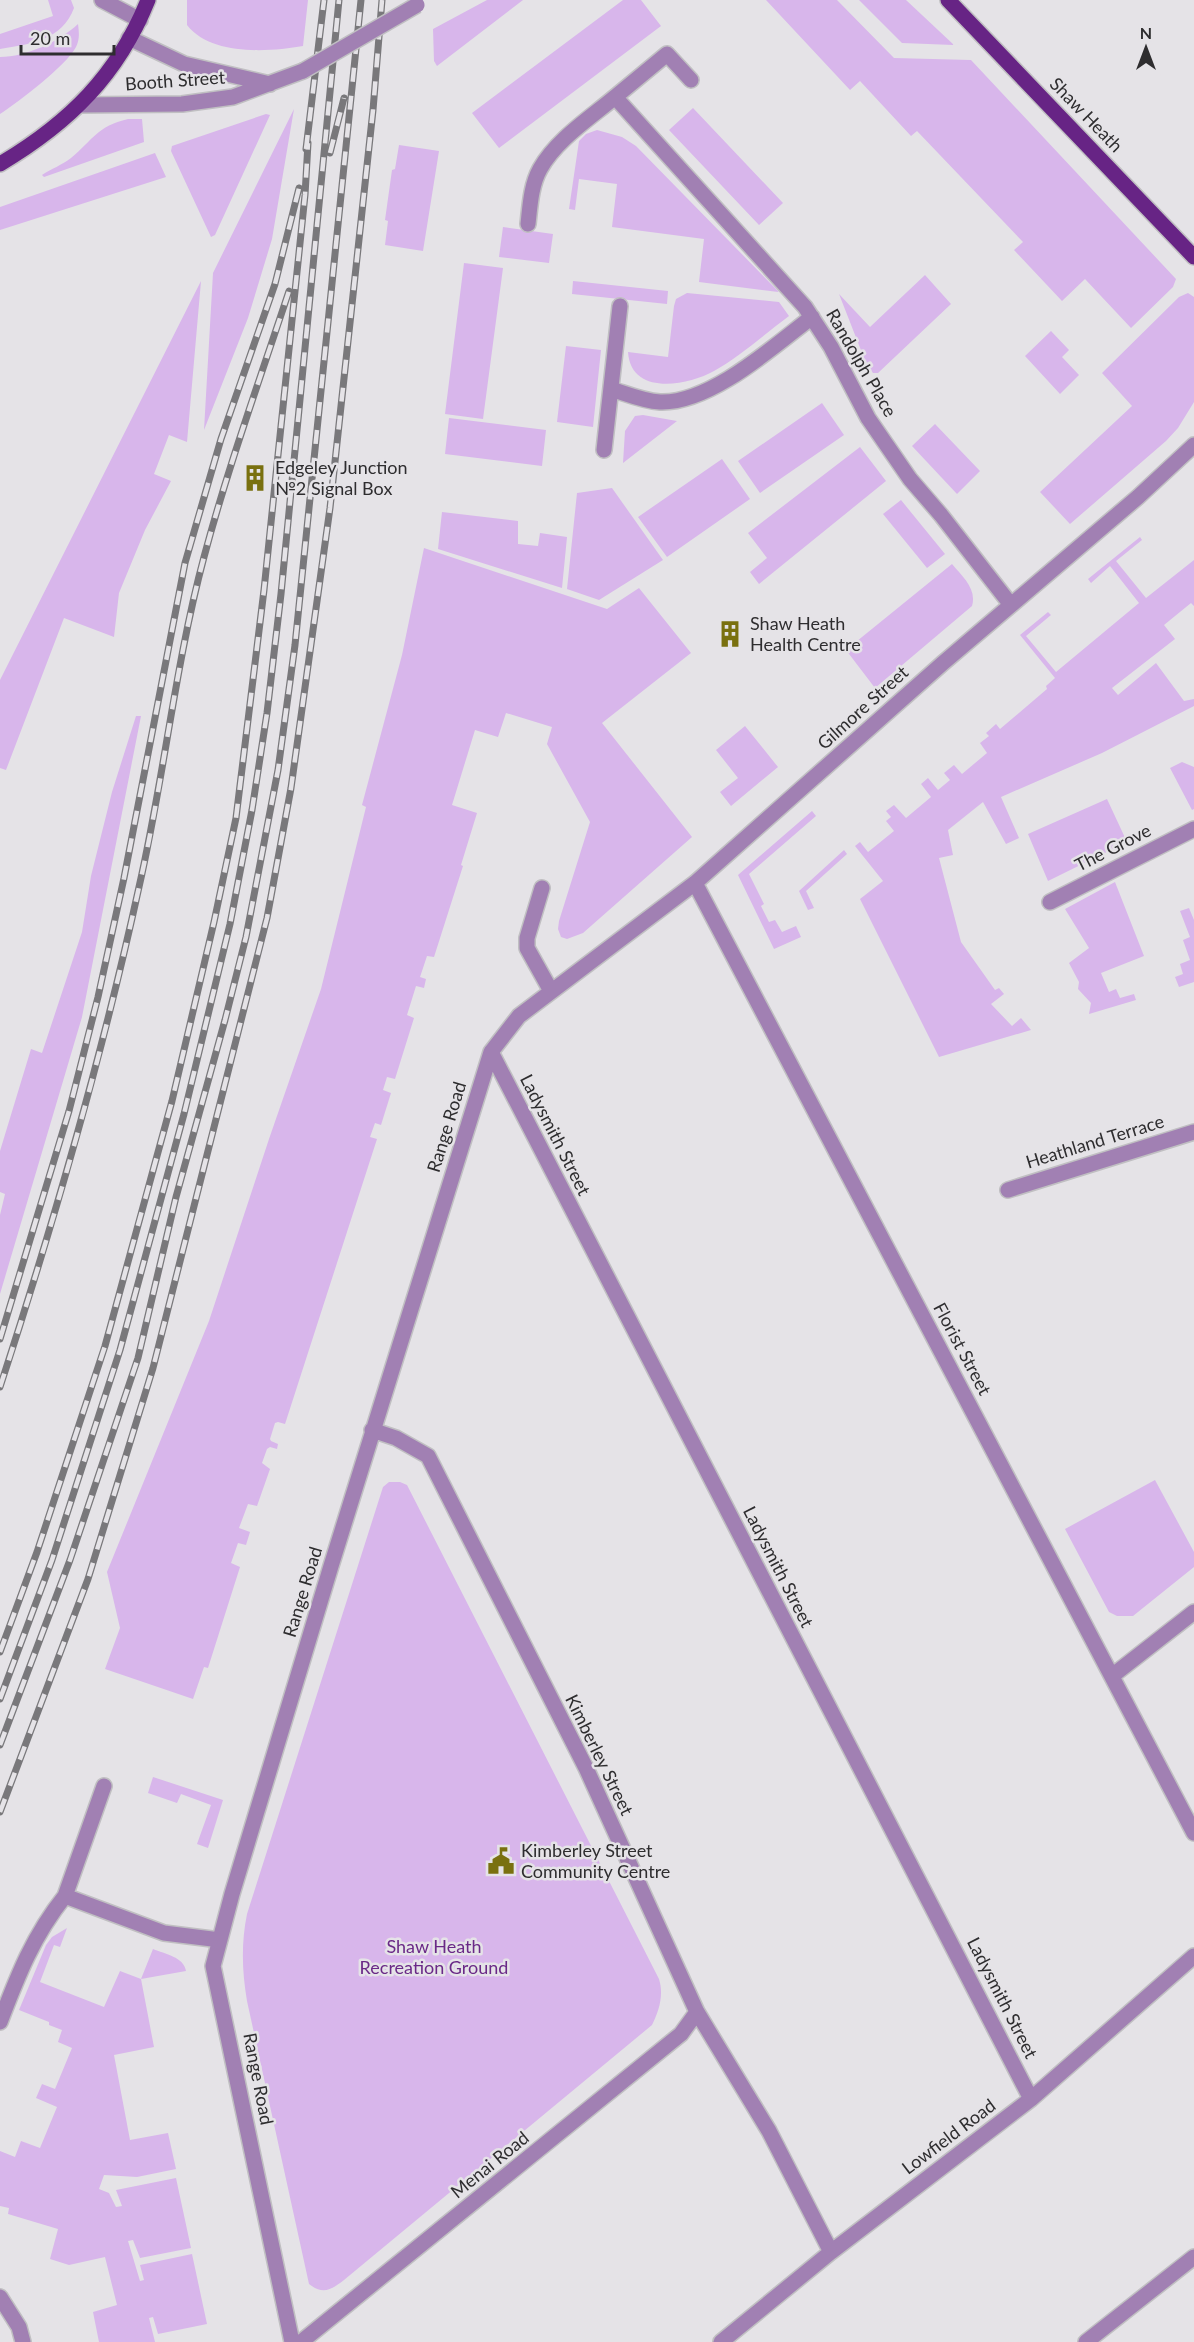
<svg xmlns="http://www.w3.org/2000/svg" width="1194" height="2342" font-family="Lato,sans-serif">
	<rect width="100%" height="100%" fill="#e5e3e7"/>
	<!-- green -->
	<path fill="#d8b6eb" d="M48,0H71L74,8C62,40 31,44 0,49V34L53,16Z
		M187,0H308L303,46C269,52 211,56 187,25Z
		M487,0H523L437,66L434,61L433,29Z
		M623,0H641L661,26L499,148L472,113Z
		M766,0H837L894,58L971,60L1176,279L1173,287L1131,328L1085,279L1062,301L1014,250L1023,242L917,131L911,136L860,81L850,90Z
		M859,0H906L954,45L902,43Z
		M78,24C79,32 80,39 76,47C67,65 17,103 0,114V57C26,57 60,41 78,24Z
		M693,108L783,203L759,225L669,130Z
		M294,109L272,239L248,318L204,430L213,273Z
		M266,114L270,115L215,235L211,237L171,151L172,146Z
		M128,119H142L144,142L44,177L42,175C51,169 62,165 71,158C93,140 97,126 128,119Z
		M597,130L622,137L636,146L779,292L699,282L704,239L612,227L617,184L579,179L575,210L569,209L579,141L586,134Z
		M399,145L439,151L423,251L385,245L388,221L385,220L392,170L395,169Z
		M155,153L166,177L0,230V207Z
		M503,227L553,234L549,263L499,257Z
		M464,263L503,268L483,419L445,414Z
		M925,275L951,304L878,373H873L866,363L839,294L870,327Z
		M201,281L187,442L169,435L154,474L171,481L145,530L119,593L114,637L64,618L6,770L0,768V680Z
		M573,281L668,291L667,304L572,294Z
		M687,293L779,302L789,316C766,333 738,358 714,371C687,386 631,396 628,352L668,357L674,306L676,299Z
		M1188,293L1194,297V402L1178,428L1166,441L1070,524L1040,492L1132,406L1102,373L1179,297Z
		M1051,331L1069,350L1062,357L1079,375L1060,394L1025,356Z
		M566,346L601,350L593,427L557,422Z
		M822,403L844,435L760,493L738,461Z
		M643,415L677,421L623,463L625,431L635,416Z
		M449,418L546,430L542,466L445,454Z
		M935,424L980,471L957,494L912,446Z
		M860,447L886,481L759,584L750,572L767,558L748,533Z
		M722,459L750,499L667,557L638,517Z
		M612,488L663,560L599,600L567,589L577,493Z
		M901,500L945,554L927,568L883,514Z
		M442,512L518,521V544L538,546L540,533L567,537L562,588L438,549Z
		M1140,537L1142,540L1116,561L1146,598L1194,560V606L1191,603L1164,625L1175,639L1112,688L1118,695L1156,663L1184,701L1194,699V706L1102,753L1001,797L1019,838L1006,844L983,802L948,830L953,855L939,858L961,942L995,990L999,988L1004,994L991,1004L1012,1026L1021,1018L1031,1030L939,1057L860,899L883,881L855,846L860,842L868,852L894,831L886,821L891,817L886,811L894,805L906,818L931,797L921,784L928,778L938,790L950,780L944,773L954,765L962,774L987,753L980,743L989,736L986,733L996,724L1000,729L1047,689L1046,686L1055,678L1020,635L1048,612L1051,615L1026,636L1056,672L1139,603L1110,566L1091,583L1088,579Z
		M424,548L607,609L639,588L691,653L602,723L692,837L583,933L567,939L561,937L558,929L559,921L590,822L547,744L552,727L506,713L498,737L475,730L452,805L477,813L461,865L463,866L434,957L427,956L420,977L426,979L424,988L416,986L407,1015L414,1018L395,1079L387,1077L383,1090L391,1093L381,1125L375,1123L370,1137L377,1139L286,1421L285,1424L278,1422L275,1423L270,1439L271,1441L278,1444L277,1449L270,1447L267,1449L262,1463L270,1469L257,1506L248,1504L239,1528L250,1532L246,1545L238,1543L231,1563L240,1567L208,1668L204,1667L193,1699L105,1669L120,1628L107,1572L209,1321L269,1139L321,989L366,807L362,805L402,655Z
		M952,564C963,577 977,589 972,606L875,688L846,650Z
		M136,716H141L82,1017L0,1294V1215L5,1194L0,1192V1151L31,1049L42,1053L82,932L91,876L112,792Z
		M745,726L778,767L731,806L720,792L738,778L716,750Z
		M1182,762L1194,767V809L1192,810L1170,768Z
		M1107,799L1127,842L1048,881L1028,834Z
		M812,811L816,816L749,874L764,904L761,906L769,922L775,920L782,932L796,926L801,937L774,949L738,875Z
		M844,850L847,854L806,891L814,908L808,910L799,891Z
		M1115,882L1144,956L1101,973L1109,992L1116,989L1120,998L1134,994L1136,1000L1089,1014L1091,1003L1078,989L1079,982L1069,963L1089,948L1065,909Z
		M1189,908L1194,920V982L1179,987L1175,977L1183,974L1180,964L1190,960L1183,940L1190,937L1180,911Z
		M1155,1480L1194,1552V1567L1133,1616H1117L1109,1612L1065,1529Z
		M389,1482H400L407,1485L659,1979C664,1995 659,2011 652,2025L344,2280C331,2290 323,2295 309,2284L247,2001C242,1971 241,1944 247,1914L383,1487Z
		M153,1777L223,1800L208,1848L197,1844L211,1805L181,1794L177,1803L148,1793Z
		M67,1928L60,1947L54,1945L40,1982L104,2007L120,1971L141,1979L153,1949C165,1954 184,1957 186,1971L141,1979L154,2047L114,2055L130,2140L168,2133L176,2169L137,2177L104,2175L99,2189L109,2193L116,2207L122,2206L116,2190L176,2178L191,2248L140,2258L133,2240L128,2241L140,2281L144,2280L140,2265L192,2254L207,2324L158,2334L153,2317L149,2318L155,2342H99L93,2312L117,2305L105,2257L69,2265L50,2259L58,2229L8,2214L9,2208L0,2206V2151L15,2157L21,2141L40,2148L57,2107L36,2098L42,2084L55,2089L72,2048L58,2042L62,2030L49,2025V2022L19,2010L46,1945L52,1937Z"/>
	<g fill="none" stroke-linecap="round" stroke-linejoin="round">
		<defs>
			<path id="minor" d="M102,0L140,20
				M129,38L184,64L270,84
				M615,97L667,54L691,80
				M80,105L182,104L233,97L303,71
				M528,224C530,206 531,185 540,169C556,140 590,118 615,97L805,307L831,347L868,418L910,479L941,515L1011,605
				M611,389C627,394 643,401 660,402C710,404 774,346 812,317
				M604,450L620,306
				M695,883L1194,1833
				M542,888L527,938V948L551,991
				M1050,902L1194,829
				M491,1052L1031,2099
				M1008,1190L1194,1132
				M372,1430L396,1438L428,1456L586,1768L697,2012L769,2131L831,2252
				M1112,1676L1194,1612
				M65,1896L104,1786
				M0,2022C18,1975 33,1936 65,1896L164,1933L220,1940
				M0,2297L19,2327L23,2342
				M292,2342L213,1966L232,1894L331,1566L491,1052L519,1016L695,883L943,663L1138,497L1194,445
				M301,2342L681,2034L697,2012
				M721,2342L831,2252L1031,2099L1194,1956
				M1086,2342L1194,2257"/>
			<path id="major" d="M948,0L1194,257
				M0,164C69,123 118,75 148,0"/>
		</defs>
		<!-- minor casing -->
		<use href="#minor" stroke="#c0bfc2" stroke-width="18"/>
		<!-- major casing -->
		<use href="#major" stroke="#c0bfc2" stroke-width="18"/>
		<!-- minor -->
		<use href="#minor" stroke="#a180b3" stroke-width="15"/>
		<!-- major -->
		<use href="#major" stroke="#672485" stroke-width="15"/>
		<defs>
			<path id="rail" d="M306,149L324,0
				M330,153L344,98
				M0,1339L69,1111L98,997L124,878L185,563L221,439L275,284L299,188
				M0,1387C54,1222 102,1057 139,887C164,778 175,665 204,557C228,467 260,379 289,291
				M0,1652L37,1552L105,1346L172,1101L214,922L236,818L264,590L305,195L308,143
				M0,1699L52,1560L120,1350L184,1114L230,924L252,810L267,713L281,594L339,0
				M0,1745L70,1560L138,1358L176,1197L225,1020L246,937L278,770L295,645L361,0
				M0,1812L88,1579L153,1368L267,918L291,788L330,508L373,110L382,0"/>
		</defs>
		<!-- rail casing -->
		<use href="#rail" stroke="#79787b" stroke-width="7"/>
		<!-- rail -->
		<use href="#rail" stroke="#e5e3e7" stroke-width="4.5" stroke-dasharray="14" stroke-linecap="butt"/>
		<defs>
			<path id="minor-bridge" d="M303,71L417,5"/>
		</defs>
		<!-- minor-bridge casing -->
		<use href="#minor-bridge" stroke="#c0bfc2" stroke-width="18" stroke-linecap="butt"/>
		<!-- minor-bridge -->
		<use href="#minor-bridge" stroke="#a180b3" stroke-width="15"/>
	</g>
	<!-- icons -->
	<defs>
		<symbol id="building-bare" viewBox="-9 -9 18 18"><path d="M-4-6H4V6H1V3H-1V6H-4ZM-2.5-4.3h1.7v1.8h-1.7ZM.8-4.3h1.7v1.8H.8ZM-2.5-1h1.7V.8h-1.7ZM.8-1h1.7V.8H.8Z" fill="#79700f" stroke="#e5e3e7" stroke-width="2.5" paint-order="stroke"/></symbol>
		<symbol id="civic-bare" viewBox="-9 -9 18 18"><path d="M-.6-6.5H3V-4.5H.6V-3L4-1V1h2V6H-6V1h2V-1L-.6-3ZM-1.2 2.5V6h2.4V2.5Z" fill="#79700f" stroke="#e5e3e7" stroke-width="2.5" paint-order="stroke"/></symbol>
	</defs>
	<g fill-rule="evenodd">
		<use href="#building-bare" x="236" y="459" width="38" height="38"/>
		<use href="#building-bare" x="711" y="615" width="38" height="38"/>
		<use href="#civic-bare" x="482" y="1842" width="38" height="38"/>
	</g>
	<g text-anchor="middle" stroke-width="5" stroke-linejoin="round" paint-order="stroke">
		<!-- street labels -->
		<g font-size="18" fill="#2e2d2f" stroke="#e5e3e7">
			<text transform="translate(175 81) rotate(-4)" y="6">Booth Street</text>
			<text transform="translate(1086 115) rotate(46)" y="6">Shaw Heath</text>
			<text transform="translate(861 363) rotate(60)" y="6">Randolph Place</text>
			<text transform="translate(863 708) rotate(-42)" y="6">Gilmore Street</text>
			<text transform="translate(1113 848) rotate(-27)" y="6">The Grove</text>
			<text transform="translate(447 1127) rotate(-73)" y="6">Range Road</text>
			<text transform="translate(555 1135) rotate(63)" y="6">Ladysmith Street</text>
			<text transform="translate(1095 1142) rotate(-17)" y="6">Heathland Terrace</text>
			<text transform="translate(962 1349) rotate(62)" y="6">Florist Street</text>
			<text transform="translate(778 1567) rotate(63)" y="6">Ladysmith Street</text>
			<text transform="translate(303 1592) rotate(-73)" y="6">Range Road</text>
			<text transform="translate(599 1755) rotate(64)" y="6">Kimberley Street</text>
			<text transform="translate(1002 1998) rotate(63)" y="6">Ladysmith Street</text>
			<text transform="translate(258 2079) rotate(79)" y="6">Range Road</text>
			<text transform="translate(949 2137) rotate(-37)" y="6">Lowfield Road</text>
			<text transform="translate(490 2165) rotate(-39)" y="6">Menai Road</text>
		</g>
		<!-- poi labels -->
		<g font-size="18" fill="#2e2d2f" stroke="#e5e3e7" text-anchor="start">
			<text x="275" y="474">Edgeley Junction<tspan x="275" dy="21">№2 Signal Box</tspan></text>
			<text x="750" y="630">Shaw Heath<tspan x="750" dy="21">Health Centre</tspan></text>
			<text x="521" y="1857">Kimberley Street<tspan x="521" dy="21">Community Centre</tspan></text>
		</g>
		<!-- park labels -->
		<g font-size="18" fill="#6a2987" stroke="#e5e3e7">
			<text x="434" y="1953">Shaw Heath<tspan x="434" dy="21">Recreation Ground</tspan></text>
		</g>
	</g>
	<!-- north arrow -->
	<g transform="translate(1146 48)" stroke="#e5e3e7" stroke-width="4.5" paint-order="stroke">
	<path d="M0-4.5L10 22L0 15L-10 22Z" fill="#2e2d2f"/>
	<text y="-9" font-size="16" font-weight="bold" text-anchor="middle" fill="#2e2d2f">N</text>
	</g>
	<!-- scale -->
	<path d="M21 45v9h93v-9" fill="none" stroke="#2e2d2f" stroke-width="3"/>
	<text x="30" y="45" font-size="18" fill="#2e2d2f" stroke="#e5e3e7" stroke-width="4.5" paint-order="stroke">20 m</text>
</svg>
